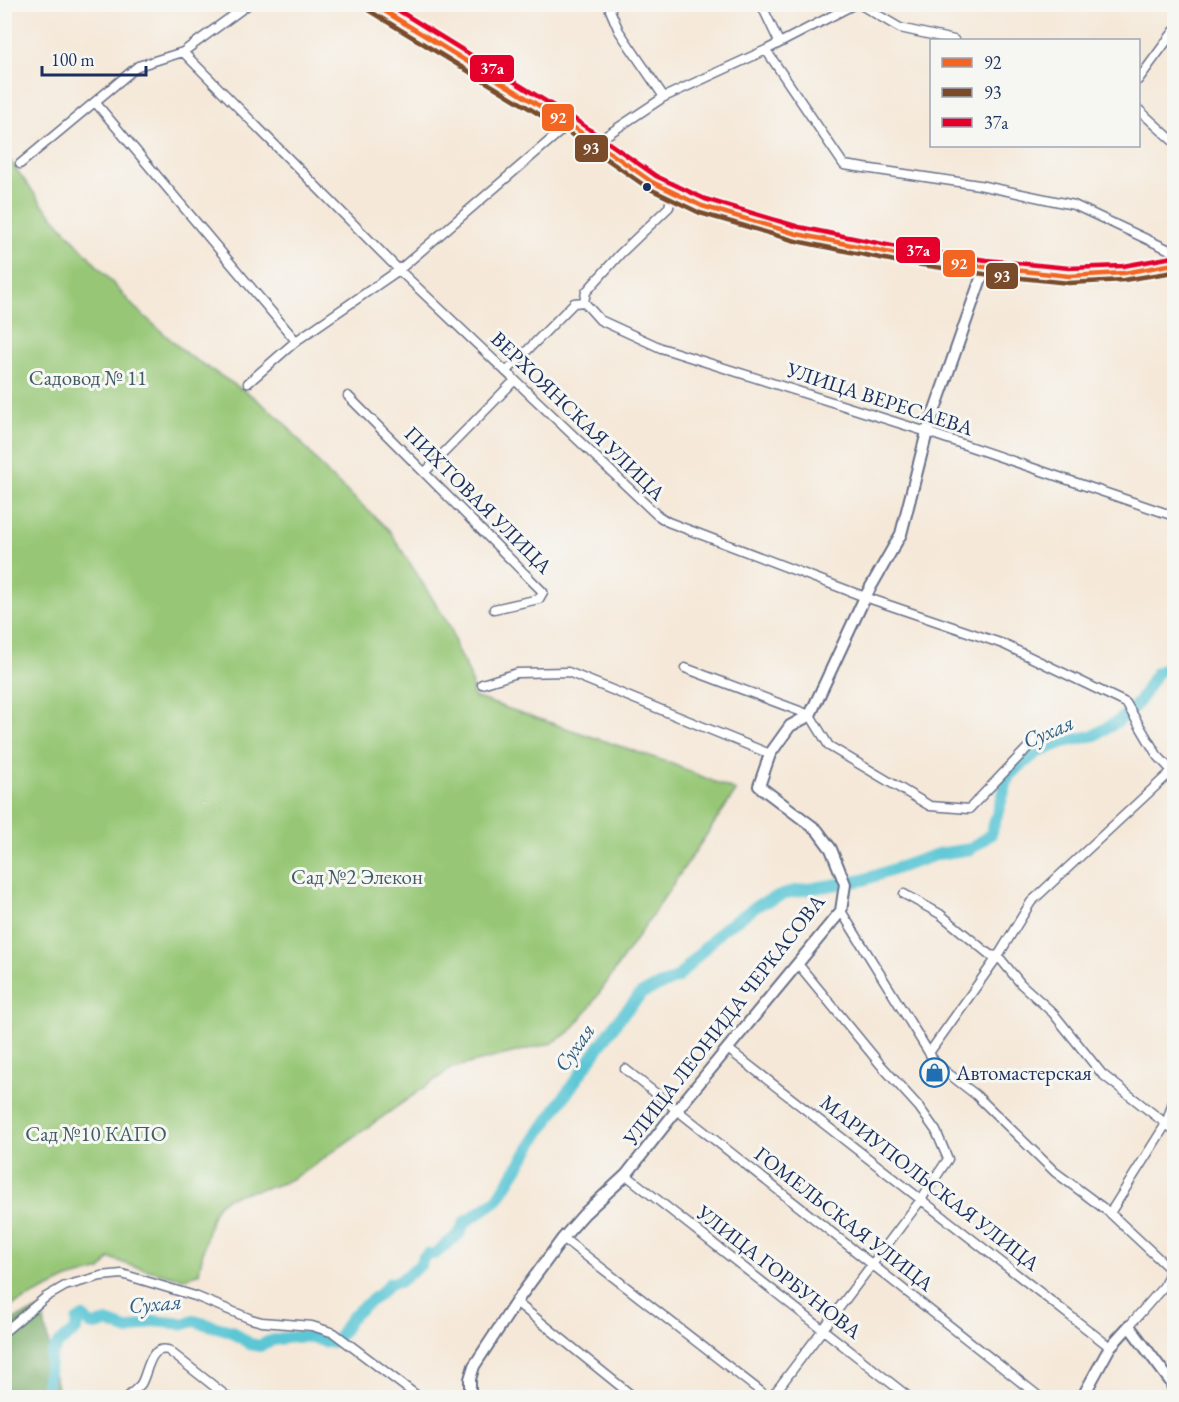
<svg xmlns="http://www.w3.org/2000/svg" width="1179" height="1402" font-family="'EB Garamond',serif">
	<rect width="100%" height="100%" fill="#f6f6f2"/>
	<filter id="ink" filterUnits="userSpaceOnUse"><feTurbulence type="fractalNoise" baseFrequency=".0167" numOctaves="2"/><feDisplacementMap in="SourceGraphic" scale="12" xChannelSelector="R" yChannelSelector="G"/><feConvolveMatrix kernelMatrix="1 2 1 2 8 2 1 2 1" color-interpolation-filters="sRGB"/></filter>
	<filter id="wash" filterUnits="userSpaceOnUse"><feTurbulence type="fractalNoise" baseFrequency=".008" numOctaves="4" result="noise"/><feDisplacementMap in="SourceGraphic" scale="24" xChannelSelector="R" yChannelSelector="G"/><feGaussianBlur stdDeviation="1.35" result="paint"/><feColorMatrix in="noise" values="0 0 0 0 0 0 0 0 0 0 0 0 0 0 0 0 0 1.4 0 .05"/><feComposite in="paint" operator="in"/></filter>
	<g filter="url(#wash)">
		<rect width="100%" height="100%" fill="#f5e8d8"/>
		<!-- green -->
		<path fill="#97c776" stroke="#597b6a" stroke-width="1.5" d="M5,154L42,204L134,307L188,355L251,395L282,420L328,474L389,530L451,628L457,650L470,675L474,697L670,763L736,791L588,1010L570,1032L552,1043L452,1068L307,1170C299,1174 291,1180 283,1183C265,1191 229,1191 217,1206C208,1219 202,1257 199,1273L185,1279L132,1266L110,1258L101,1270L68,1279L5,1309Z"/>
		<!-- forest -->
		<path fill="#79ac67" stroke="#4a6e62" stroke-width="1.5" d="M42,1309L58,1394L56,1397H5L4,1322Z"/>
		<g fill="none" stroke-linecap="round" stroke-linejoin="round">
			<!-- river -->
			<path stroke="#5bc6d5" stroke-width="12" d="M45,1398L51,1355L58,1344L76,1330L77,1321L83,1317L90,1324L96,1325L107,1322L129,1330L153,1321L184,1324L194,1321L231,1331L250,1344L260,1346C270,1338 301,1335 314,1338C320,1339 326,1344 332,1342C340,1339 346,1324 352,1317C363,1304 379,1298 390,1283L399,1282L421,1264L423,1258L428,1254H435L460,1233L464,1223L497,1200L543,1127L618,1020L642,993L677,978L723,929L760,904L790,892L863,880L938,854L971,849L991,834L1009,775L1036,753L1064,742L1095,735L1120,720L1139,702L1156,673L1174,664"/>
		</g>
	</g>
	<g filter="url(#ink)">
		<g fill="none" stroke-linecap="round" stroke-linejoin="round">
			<defs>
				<path id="minor" d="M613,4L610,10L619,31L664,97
					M761,4L779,42
					M859,4L900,28L954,40
					M766,50L844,165L979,185L1074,205L1174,252
					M183,52L399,270L657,515L668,522L865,597L1003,644L1126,703L1157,755L1174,773
					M1138,80L1174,31
					M95,102L296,341
					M1138,109L1174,142
					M595,143L664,97L766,50L855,4
					M20,164L138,66L183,52L249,4
					M584,302L600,320L661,348L927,432L1174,516
					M506,372L574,303L584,302L586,292L620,254L669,207L672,193
					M248,383L296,341L399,270L569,124
					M348,396L543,592L539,599L494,609
					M425,472L515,380
					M685,668L810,715L829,746L930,806L969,809L1037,738
					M482,684L517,673L568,672L770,754
					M904,894L940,914L990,955L998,956L1021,984L1053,1013L1102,1074L1174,1130
					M841,911L936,1064L976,1095L1055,1172L1110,1213L1170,1269
					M728,1049L1110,1347
					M929,1053L998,956L1031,902L1172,771
					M625,1069L1041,1398
					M626,1175L910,1398
					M1110,1213L1166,1124L1174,1099
					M563,1238L769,1398
					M516,1302L635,1398
					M1129,1326L1164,1286L1174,1262
					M4,1332L46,1297L65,1286L101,1276L122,1274L195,1296L251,1319L262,1322L312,1326L334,1333L420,1398
					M127,1398C131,1393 137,1389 141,1384C148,1373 149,1345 168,1350L229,1398
					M771,1398L920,1201L948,1159L936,1131L919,1107L880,1064L798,964"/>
				<path id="tertiary" d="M472,1398L470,1390V1379L474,1366L516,1302L563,1238L585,1213L626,1175L676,1111L841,911L845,884L831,849L817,830L759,786L770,754L790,726L810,715L865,597L901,534L927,432L985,267
					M1082,1398L1110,1347L1129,1326L1171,1382L1174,1391"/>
				<path id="secondary" d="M372,4L432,39L569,124L652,182L702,206L797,234L896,254L985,267L1069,276L1124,273L1174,264"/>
			</defs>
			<!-- minor casing -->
			<use href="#minor" stroke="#677089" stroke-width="11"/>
			<!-- tertiary casing -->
			<use href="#tertiary" stroke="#677089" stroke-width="14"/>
			<!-- secondary casing -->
			<use href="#secondary" stroke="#677089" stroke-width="15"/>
			<!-- minor -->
			<use href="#minor" stroke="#fff" stroke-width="8"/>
			<!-- tertiary -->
			<use href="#tertiary" stroke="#fff" stroke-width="10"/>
			<!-- secondary -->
			<use href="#secondary" stroke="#fae7c3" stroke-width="12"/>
			<defs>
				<path id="bus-1" d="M373,4L569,124L652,182L702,206L797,234L896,254L985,267L1069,276L1124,273L1174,264"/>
				<path id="bus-2" d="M368,10L565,130L648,188L700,213L796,241L895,261L984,274L1069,283L1124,280L1174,272"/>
				<path id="bus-3" d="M388,4L573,118L656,176L705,199L799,227L897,247L986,260L1069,268L1123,266L1173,257"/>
			</defs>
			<!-- bus-1 casing -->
			<use href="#bus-1" stroke="#f6f6f2" stroke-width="9"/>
			<!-- bus-2 casing -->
			<use href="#bus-2" stroke="#f6f6f2" stroke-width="9"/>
			<!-- bus-3 casing -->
			<use href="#bus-3" stroke="#f6f6f2" stroke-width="9"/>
			<!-- bus-1 -->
			<use href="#bus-1" stroke="#f26522" stroke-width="4.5"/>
			<!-- bus-2 -->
			<use href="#bus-2" stroke="#7a4b2a" stroke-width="4.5"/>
			<!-- bus-3 -->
			<use href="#bus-3" stroke="#e4002b" stroke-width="4.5"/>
		</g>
	</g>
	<!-- icons -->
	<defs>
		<symbol id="shop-ring" viewBox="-11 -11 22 22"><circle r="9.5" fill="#f6f6f2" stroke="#1f6fb2" stroke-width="1.5"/><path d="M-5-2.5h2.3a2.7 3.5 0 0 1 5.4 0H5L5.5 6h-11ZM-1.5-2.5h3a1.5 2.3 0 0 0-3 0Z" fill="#1f6fb2"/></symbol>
	</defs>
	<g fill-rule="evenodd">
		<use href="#shop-ring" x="918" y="1056" width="33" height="33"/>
	</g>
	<!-- markers -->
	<circle fill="#1b2f5e" stroke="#f6f6f2" stroke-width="2" cx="647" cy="187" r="5"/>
	<g text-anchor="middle" stroke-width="6" stroke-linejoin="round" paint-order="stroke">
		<!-- park labels -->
		<g font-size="21" fill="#405d65" stroke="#f6f6f2">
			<text x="88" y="385">Садовод № 11</text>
			<text x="357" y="884">Сад №2 Элекон</text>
			<text x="96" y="1141">Сад №10 КАПО</text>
		</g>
		<!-- street labels -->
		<g font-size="21" fill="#1b2f5e" stroke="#f6f6f2">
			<text transform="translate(880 399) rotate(18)" y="7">УЛИЦА ВЕРЕСАЕВА</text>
			<text transform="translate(578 416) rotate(44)" y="7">ВЕРХОЯНСКАЯ УЛИЦА</text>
			<text transform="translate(478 500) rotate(45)" y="7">ПИХТОВАЯ УЛИЦА</text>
			<text transform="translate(724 1020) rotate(-52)" y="7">УЛИЦА ЛЕОНИДА ЧЕРКАСОВА</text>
			<text transform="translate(930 1183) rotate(38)" y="7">МАРИУПОЛЬСКАЯ УЛИЦА</text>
			<text transform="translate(844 1219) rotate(38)" y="7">ГОМЕЛЬСКАЯ УЛИЦА</text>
			<text transform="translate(779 1272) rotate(38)" y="7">УЛИЦА ГОРБУНОВА</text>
		</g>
		<!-- poi labels -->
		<g font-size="21" fill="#1b2f5e" stroke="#f6f6f2" text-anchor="start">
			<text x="956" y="1080">Автомастерская</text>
		</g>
		<!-- water labels -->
		<g font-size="22" font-style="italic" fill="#2e5c82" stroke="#f6f6f2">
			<text transform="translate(1048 731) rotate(-23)" y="8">Сухая</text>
			<text transform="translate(574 1047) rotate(-55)" y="8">Сухая</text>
			<text transform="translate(155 1303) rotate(-5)" y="8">Сухая</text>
		</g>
	</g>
	<g stroke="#f6f6f2" stroke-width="2">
		<rect x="469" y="54" width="46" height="29" rx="6" fill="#e4002b"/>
		<rect x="541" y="103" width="34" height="29" rx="6" fill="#f26522"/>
		<rect x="574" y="134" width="35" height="29" rx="6" fill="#7a4b2a"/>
		<rect x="895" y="236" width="46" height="28" rx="6" fill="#e4002b"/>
		<rect x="942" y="249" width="34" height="29" rx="6" fill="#f26522"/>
		<rect x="985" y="262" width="34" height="28" rx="6" fill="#7a4b2a"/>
	</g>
	<g font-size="16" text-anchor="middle" font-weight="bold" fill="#fff">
		<text x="492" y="74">37а</text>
		<text x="558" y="123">92</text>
		<text x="591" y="154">93</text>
		<text x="918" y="256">37а</text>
		<text x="959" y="269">92</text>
		<text x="1002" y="282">93</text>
	</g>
	<!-- margin -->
	<rect width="1179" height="1402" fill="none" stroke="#f6f6f2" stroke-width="24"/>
	<!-- legend -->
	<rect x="930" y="39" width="210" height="108" fill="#f6f6f2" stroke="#9ea6b7" stroke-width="1.5"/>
	<rect x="942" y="58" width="30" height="9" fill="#f26522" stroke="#9ea6b7" stroke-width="1.5"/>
	<text x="984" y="69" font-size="18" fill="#1b2f5e">92</text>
	<rect x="942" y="88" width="30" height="9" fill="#7a4b2a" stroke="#9ea6b7" stroke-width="1.5"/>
	<text x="984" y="99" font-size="18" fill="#1b2f5e">93</text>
	<rect x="942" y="118" width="30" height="9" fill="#e4002b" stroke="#9ea6b7" stroke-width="1.5"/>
	<text x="984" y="129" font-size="18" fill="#1b2f5e">37а</text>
	<!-- scale -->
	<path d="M42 66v9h104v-9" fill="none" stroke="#1b2f5e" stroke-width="3"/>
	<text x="51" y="66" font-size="18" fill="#1b2f5e" stroke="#f6f6f2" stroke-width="4.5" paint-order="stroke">100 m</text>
</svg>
